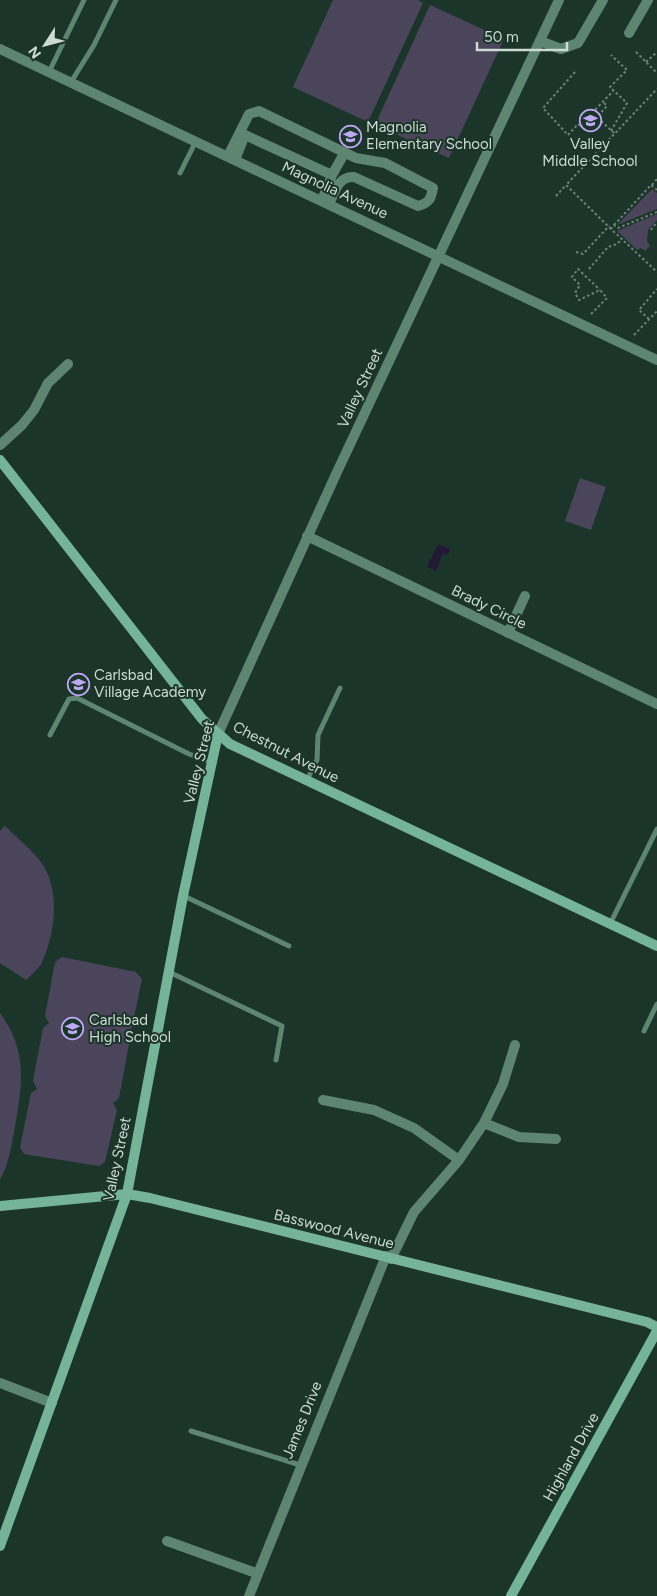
<svg xmlns="http://www.w3.org/2000/svg" width="657" height="1596" font-family="Figtree,sans-serif">
	<rect width="100%" height="100%" fill="#1c352a"/>
	<!-- green -->
	<path fill="#4a455a" d="M333,0H418L423,3L368,122L293,87Z
		M430,5L504,39L449,158L375,125Z
		M652,189L657,193V209L617,225Z
		M657,214V220L648,230L647,241L650,246L645,251L641,248L637,250L617,231Z
		M580,478L606,487L591,530L565,521Z
		M5,826C17,838 34,851 43,865C60,892 55,932 43,960C40,968 32,974 26,980L0,963V831Z
		M62,957L136,972L142,979L131,1032L125,1037L129,1044L119,1098L113,1103L117,1110L105,1162L99,1166L24,1154L20,1147L31,1093L37,1089L33,1081L43,1028L49,1023L45,1016L55,962Z
		M0,1013C29,1053 22,1086 14,1132C11,1148 8,1165 0,1180Z"/>
	<!-- water -->
	<path fill="#221935" d="M438,544L450,549L448,555L443,553L436,571L427,567Z"/>
	<g fill="none" stroke-linecap="round" stroke-linejoin="round">
		<!-- path -->
		<path stroke="#6e8279" stroke-width="2" stroke-dasharray="2.5 2.5" stroke-linecap="butt" d="M636,52L657,73
			M646,62L657,52
			M575,72L543,108L568,135L578,124L580,126L613,91
			M604,103L607,106L597,117L615,134
			M611,131L627,103L610,87L627,70L611,55
			M652,185L657,179
			M556,196L566,185
			M657,212L618,228L614,225L611,229L657,272
			M614,225L651,185L657,190
			M611,229L566,185L657,89
			M651,230L657,222
			M576,252L583,254L609,226
			M589,269L608,247L617,244L622,239
			M591,314L607,298L600,290L579,300L575,293L580,285L572,277L578,269L600,290
			M649,319L639,310L657,289
			M634,335L657,311"/>
		<!-- lane -->
		<path stroke="#5e8472" stroke-width="5" d="M49,72L84,0
			M71,82L94,45L116,0
			M180,173L196,141
			M50,735L69,699L77,698L189,754L212,762
			M307,780L317,760L318,735L340,688
			M184,896L289,946
			M610,924L657,829
			M169,972L282,1026L276,1060
			M644,1031L657,1004
			M191,1431L300,1465"/>
		<!-- street -->
		<path stroke="#5e8472" stroke-width="10" d="M629,33L648,0
			M540,41L561,49L578,43L603,0
			M0,49L657,360
			M228,156L249,114L259,111L356,158L385,163L433,188C431,199 429,203 418,206L354,177C338,176 335,192 329,204
			M235,160L245,135L332,175L322,200
			M332,175L345,152
			M0,445L22,425L34,410L48,383L68,364
			M307,536L657,704
			M508,633L525,596
			M218,734L337,472L559,0
			M323,1100L374,1110L414,1128L459,1160
			M484,1123L519,1137L556,1139
			M391,1259L414,1212L459,1160L484,1123L503,1084L515,1045
			M0,1383L52,1403
			M167,1541L256,1573
			M249,1596L386,1256"/>
		<!-- secondary -->
		<path stroke="#75b498" stroke-width="10" d="M0,460L202,719L230,744L657,946
			M0,1206L127,1194L150,1198L647,1322L657,1327
			M0,1546L127,1194L183,896L218,734
			M511,1596L657,1331"/>
	</g>
	<!-- icons -->
	<defs>
		<symbol id="school-ring" viewBox="-11 -11 22 22"><circle r="9.5" fill="#1c352a" stroke="#bea9f4" stroke-width="1.5"/><path d="M0-5L7-2L0 1L-7-2ZM-4 1L0 2.5L4 1V4Q0 6-4 4Z" fill="#bea9f4"/></symbol>
	</defs>
	<g fill-rule="evenodd">
		<use href="#school-ring" x="578" y="108" width="25" height="25"/>
		<use href="#school-ring" x="338" y="124" width="25" height="25"/>
		<use href="#school-ring" x="66" y="672" width="25" height="25"/>
		<use href="#school-ring" x="60" y="1016" width="25" height="25"/>
	</g>
	<g text-anchor="middle" stroke-width="4" stroke-linejoin="round" paint-order="stroke">
		<!-- poi labels -->
		<g font-size="15" fill="#ccdbd4" stroke="#1c352a" text-anchor="start">
			<text x="366" y="132">Magnolia<tspan x="366" dy="17">Elementary School</tspan></text>
			<text x="590" y="149" text-anchor="middle">Valley<tspan x="590" dy="17">Middle School</tspan></text>
			<text x="94" y="680">Carlsbad<tspan x="94" dy="17">Village Academy</tspan></text>
			<text x="89" y="1025">Carlsbad<tspan x="89" dy="17">High School</tspan></text>
		</g>
		<!-- street labels -->
		<g font-size="15" fill="#ccdbd4" stroke="#1c352a">
			<text transform="translate(335 190) rotate(25)" y="5">Magnolia Avenue</text>
			<text transform="translate(360 388) rotate(-65)" y="5">Valley Street</text>
			<text transform="translate(489 607) rotate(26)" y="5">Brady Circle</text>
			<text transform="translate(286 752) rotate(27)" y="5">Chestnut Avenue</text>
			<text transform="translate(199 762) rotate(-76)" y="5">Valley Street</text>
			<text transform="translate(117 1159) rotate(-78)" y="5">Valley Street</text>
			<text transform="translate(334 1229) rotate(14)" y="5">Basswood Avenue</text>
			<text transform="translate(302 1420) rotate(-68)" y="5">James Drive</text>
			<text transform="translate(571 1457) rotate(-61)" y="5">Highland Drive</text>
		</g>
	</g>
	<!-- north arrow -->
	<g transform="translate(45 45) rotate(234)" stroke="#1c352a" stroke-width="4" paint-order="stroke">
	<path d="M0-4L9 19L0 12L-9 19Z" fill="#ccdbd4"/>
	<text y="-8" font-size="14" font-weight="bold" text-anchor="middle" fill="#ccdbd4">N</text>
	</g>
	<!-- scale -->
	<path d="M477 42v8h90v-8" fill="none" stroke="#ccdbd4" stroke-width="2.5"/>
	<text x="484" y="42" font-size="15" fill="#ccdbd4" stroke="#1c352a" stroke-width="4" paint-order="stroke">50 m</text>
</svg>
